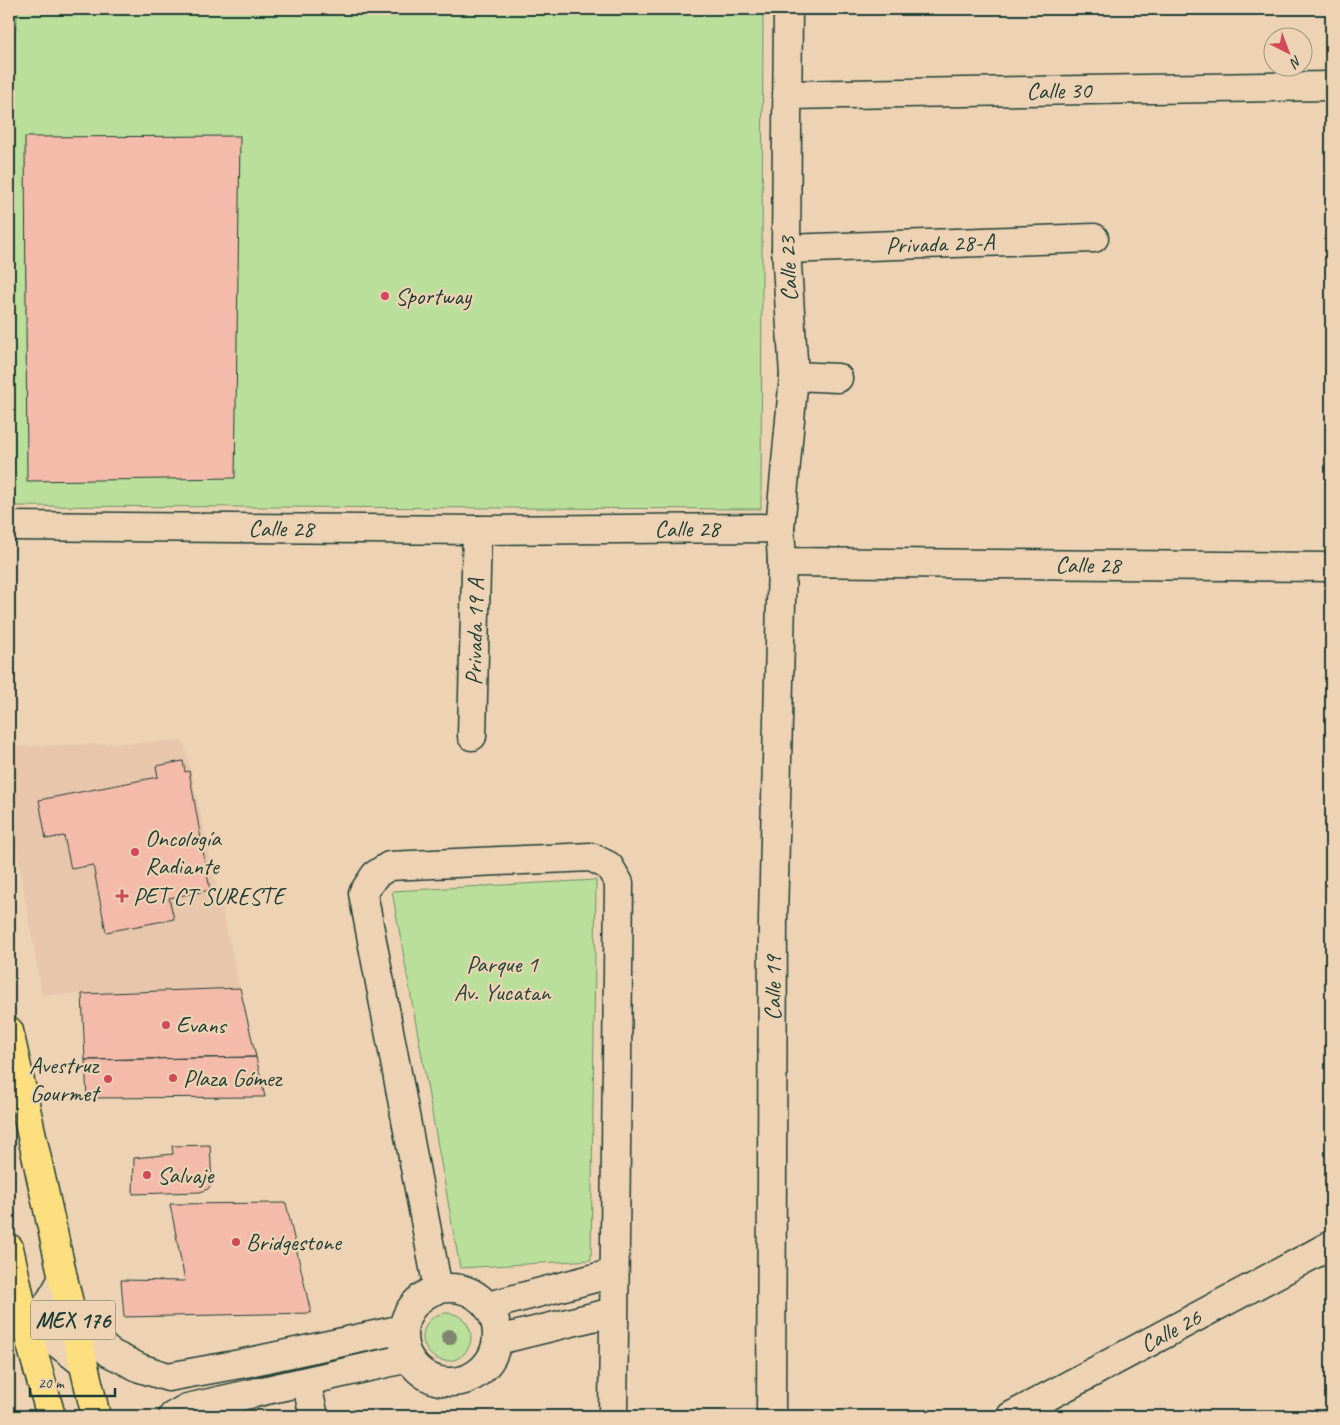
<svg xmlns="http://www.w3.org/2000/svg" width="1340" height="1425" font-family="Caveat,sans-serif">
	<rect width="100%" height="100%" fill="#edd3b4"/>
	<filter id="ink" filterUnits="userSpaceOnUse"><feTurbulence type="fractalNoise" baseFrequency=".02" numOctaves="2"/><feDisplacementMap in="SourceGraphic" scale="10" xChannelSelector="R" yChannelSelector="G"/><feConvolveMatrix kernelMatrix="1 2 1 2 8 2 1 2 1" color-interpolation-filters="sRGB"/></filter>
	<g filter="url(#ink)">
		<!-- built -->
		<path fill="#e7c6ac" d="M184,741L240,988L42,995L9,804V747Z"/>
		<!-- green -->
		<path fill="#badf9a" stroke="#6c8e67" d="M18,9H763L761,509L9,506V86Z
			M596,880L591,1260L460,1268L392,891Z
			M423 1337a24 24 0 1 1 48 0a24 24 0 1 1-48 0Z"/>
		<!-- building -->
		<path fill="#f4bbaa" stroke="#1f3d34" d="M240,136L235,478L27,481L25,137Z
			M183,761L185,772L189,771L210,890L169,898L174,919L106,932L93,865L71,869L64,836L46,839L39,800L158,777L156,766Z
			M240,988L256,1057L85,1060L82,994Z
			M256,1057L265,1097L87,1098L85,1060Z
			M210,1145L212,1183L208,1189L200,1192L133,1194L134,1158L173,1154L172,1146Z
			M286,1203L311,1313L124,1317L121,1280L185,1281L170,1204Z"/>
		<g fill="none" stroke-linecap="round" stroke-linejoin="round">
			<defs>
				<g id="minor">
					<path id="s1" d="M787,95L1331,86"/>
					<path id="s2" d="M786,249L1094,238"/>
					<path d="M794,376L838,378"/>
					<path id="s3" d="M9,526L477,530L780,528L782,562L1331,567"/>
					<path d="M780,528L794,376L786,249L788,9"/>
					<path id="s4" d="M472,736L477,530"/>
					<circle cx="450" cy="1335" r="47"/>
					<path d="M438,1289L363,893L375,875L389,866L591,857L609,866L619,883L613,1416"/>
					<path d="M488,1306L614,1273"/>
					<path d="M74,1321L110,1353L140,1368L168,1377L240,1364L403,1329"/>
					<path d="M27,1330L57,1343L83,1363"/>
					<path d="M27,1330C43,1314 53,1298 63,1278"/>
					<path d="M498,1340L613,1312"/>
					<path d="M306,1382L314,1416"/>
					<path d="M173,1416L187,1408L409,1358"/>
					<path id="s5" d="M771,1416L773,918L782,562"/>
					<path id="s6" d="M1011,1416L1331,1245"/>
				</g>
				<path id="major" d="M9,1031L63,1278L96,1416
					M9,1248L27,1330L51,1416"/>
			</defs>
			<!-- minor casing -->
			<use href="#minor" stroke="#1f3d34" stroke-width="31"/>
			<!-- major casing -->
			<use href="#major" stroke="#1f3d34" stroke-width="31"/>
			<!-- minor -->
			<use href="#minor" stroke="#edd3b4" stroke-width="28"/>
			<!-- major -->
			<use href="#major" stroke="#fedf80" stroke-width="28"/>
		</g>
		<!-- trees -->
		<circle fill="#808570" cx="449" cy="1337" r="8"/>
	</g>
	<!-- markers -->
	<g fill="#d1495b" stroke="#edd3b4" stroke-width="2">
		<circle cx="385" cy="296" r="5"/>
		<circle cx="135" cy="852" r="5"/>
		<path d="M119.5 888.5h5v5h5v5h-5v5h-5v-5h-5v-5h5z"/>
		<circle cx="166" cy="1025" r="5"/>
		<circle cx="173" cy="1078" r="5"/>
		<circle cx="108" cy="1079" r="5"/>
		<circle cx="147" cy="1175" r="5"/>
		<circle cx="236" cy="1242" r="5"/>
	</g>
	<g text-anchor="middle" stroke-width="4.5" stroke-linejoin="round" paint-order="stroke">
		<!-- shield labels -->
		<rect fill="#edd3b4" stroke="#5d6a5a" stroke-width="1" x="30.5" y="1300.5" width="85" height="39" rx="4"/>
		<g font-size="22" font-weight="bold" fill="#1f3d34">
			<text x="73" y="1328">MEX 176</text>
		</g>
		<!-- street labels -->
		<g font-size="24" fill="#1f3d34" stroke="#edd3b4">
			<text dy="8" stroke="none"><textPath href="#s1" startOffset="272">Calle 30</textPath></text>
			<text dy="8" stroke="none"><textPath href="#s2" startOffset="154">Privada 28-A</textPath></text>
			<text transform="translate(788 269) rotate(-92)" y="8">Calle 23</text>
			<text dy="8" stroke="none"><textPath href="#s3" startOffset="272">Calle 28</textPath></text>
			<text dy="8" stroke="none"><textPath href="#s3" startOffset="678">Calle 28</textPath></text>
			<text dy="8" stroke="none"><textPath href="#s3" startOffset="1111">Calle 28</textPath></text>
			<text dy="8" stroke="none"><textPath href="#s4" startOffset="104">Privada 19 A</textPath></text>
			<text dy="8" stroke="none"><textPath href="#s5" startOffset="428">Calle 19</textPath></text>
			<text dy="8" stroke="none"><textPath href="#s6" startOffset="181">Calle 26</textPath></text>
		</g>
		<!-- poi labels -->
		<g font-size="24" fill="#1f3d34" stroke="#edd3b4" text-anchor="start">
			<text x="395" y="304">Sportway</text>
			<text x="145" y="846">Oncología<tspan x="145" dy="28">Radiante</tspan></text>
			<text x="133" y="904">PET CT SURESTE</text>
			<text x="176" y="1033">Evans</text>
			<text x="98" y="1073" text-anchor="end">Avestruz<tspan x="98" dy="28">Gourmet</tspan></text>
			<text x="183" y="1086">Plaza Gómez</text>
			<text x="157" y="1183">Salvaje</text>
			<text x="246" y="1250">Bridgestone</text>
		</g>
		<!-- park labels -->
		<g font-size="24" fill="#274539" stroke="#edd3b4">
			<text x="502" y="972">Parque 1<tspan x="502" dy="28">Av. Yucatan</tspan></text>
		</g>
	</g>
	<!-- margin -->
	<rect width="1340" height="1425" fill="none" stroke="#edd3b4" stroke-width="30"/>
	<rect x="15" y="15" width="1310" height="1395" fill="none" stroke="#1f3d34" stroke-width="2" filter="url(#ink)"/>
	<!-- north arrow -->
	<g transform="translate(1288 52) rotate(138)"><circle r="24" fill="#edd3b4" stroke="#9b9781"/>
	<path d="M0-4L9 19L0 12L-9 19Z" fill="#d1495b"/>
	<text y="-8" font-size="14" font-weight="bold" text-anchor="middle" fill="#1f3d34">N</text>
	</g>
	<!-- scale -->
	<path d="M30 1388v8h85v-8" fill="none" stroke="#1f3d34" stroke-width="2.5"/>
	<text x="38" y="1388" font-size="15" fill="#1f3d34" stroke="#edd3b4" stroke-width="4" paint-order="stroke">20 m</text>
</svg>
